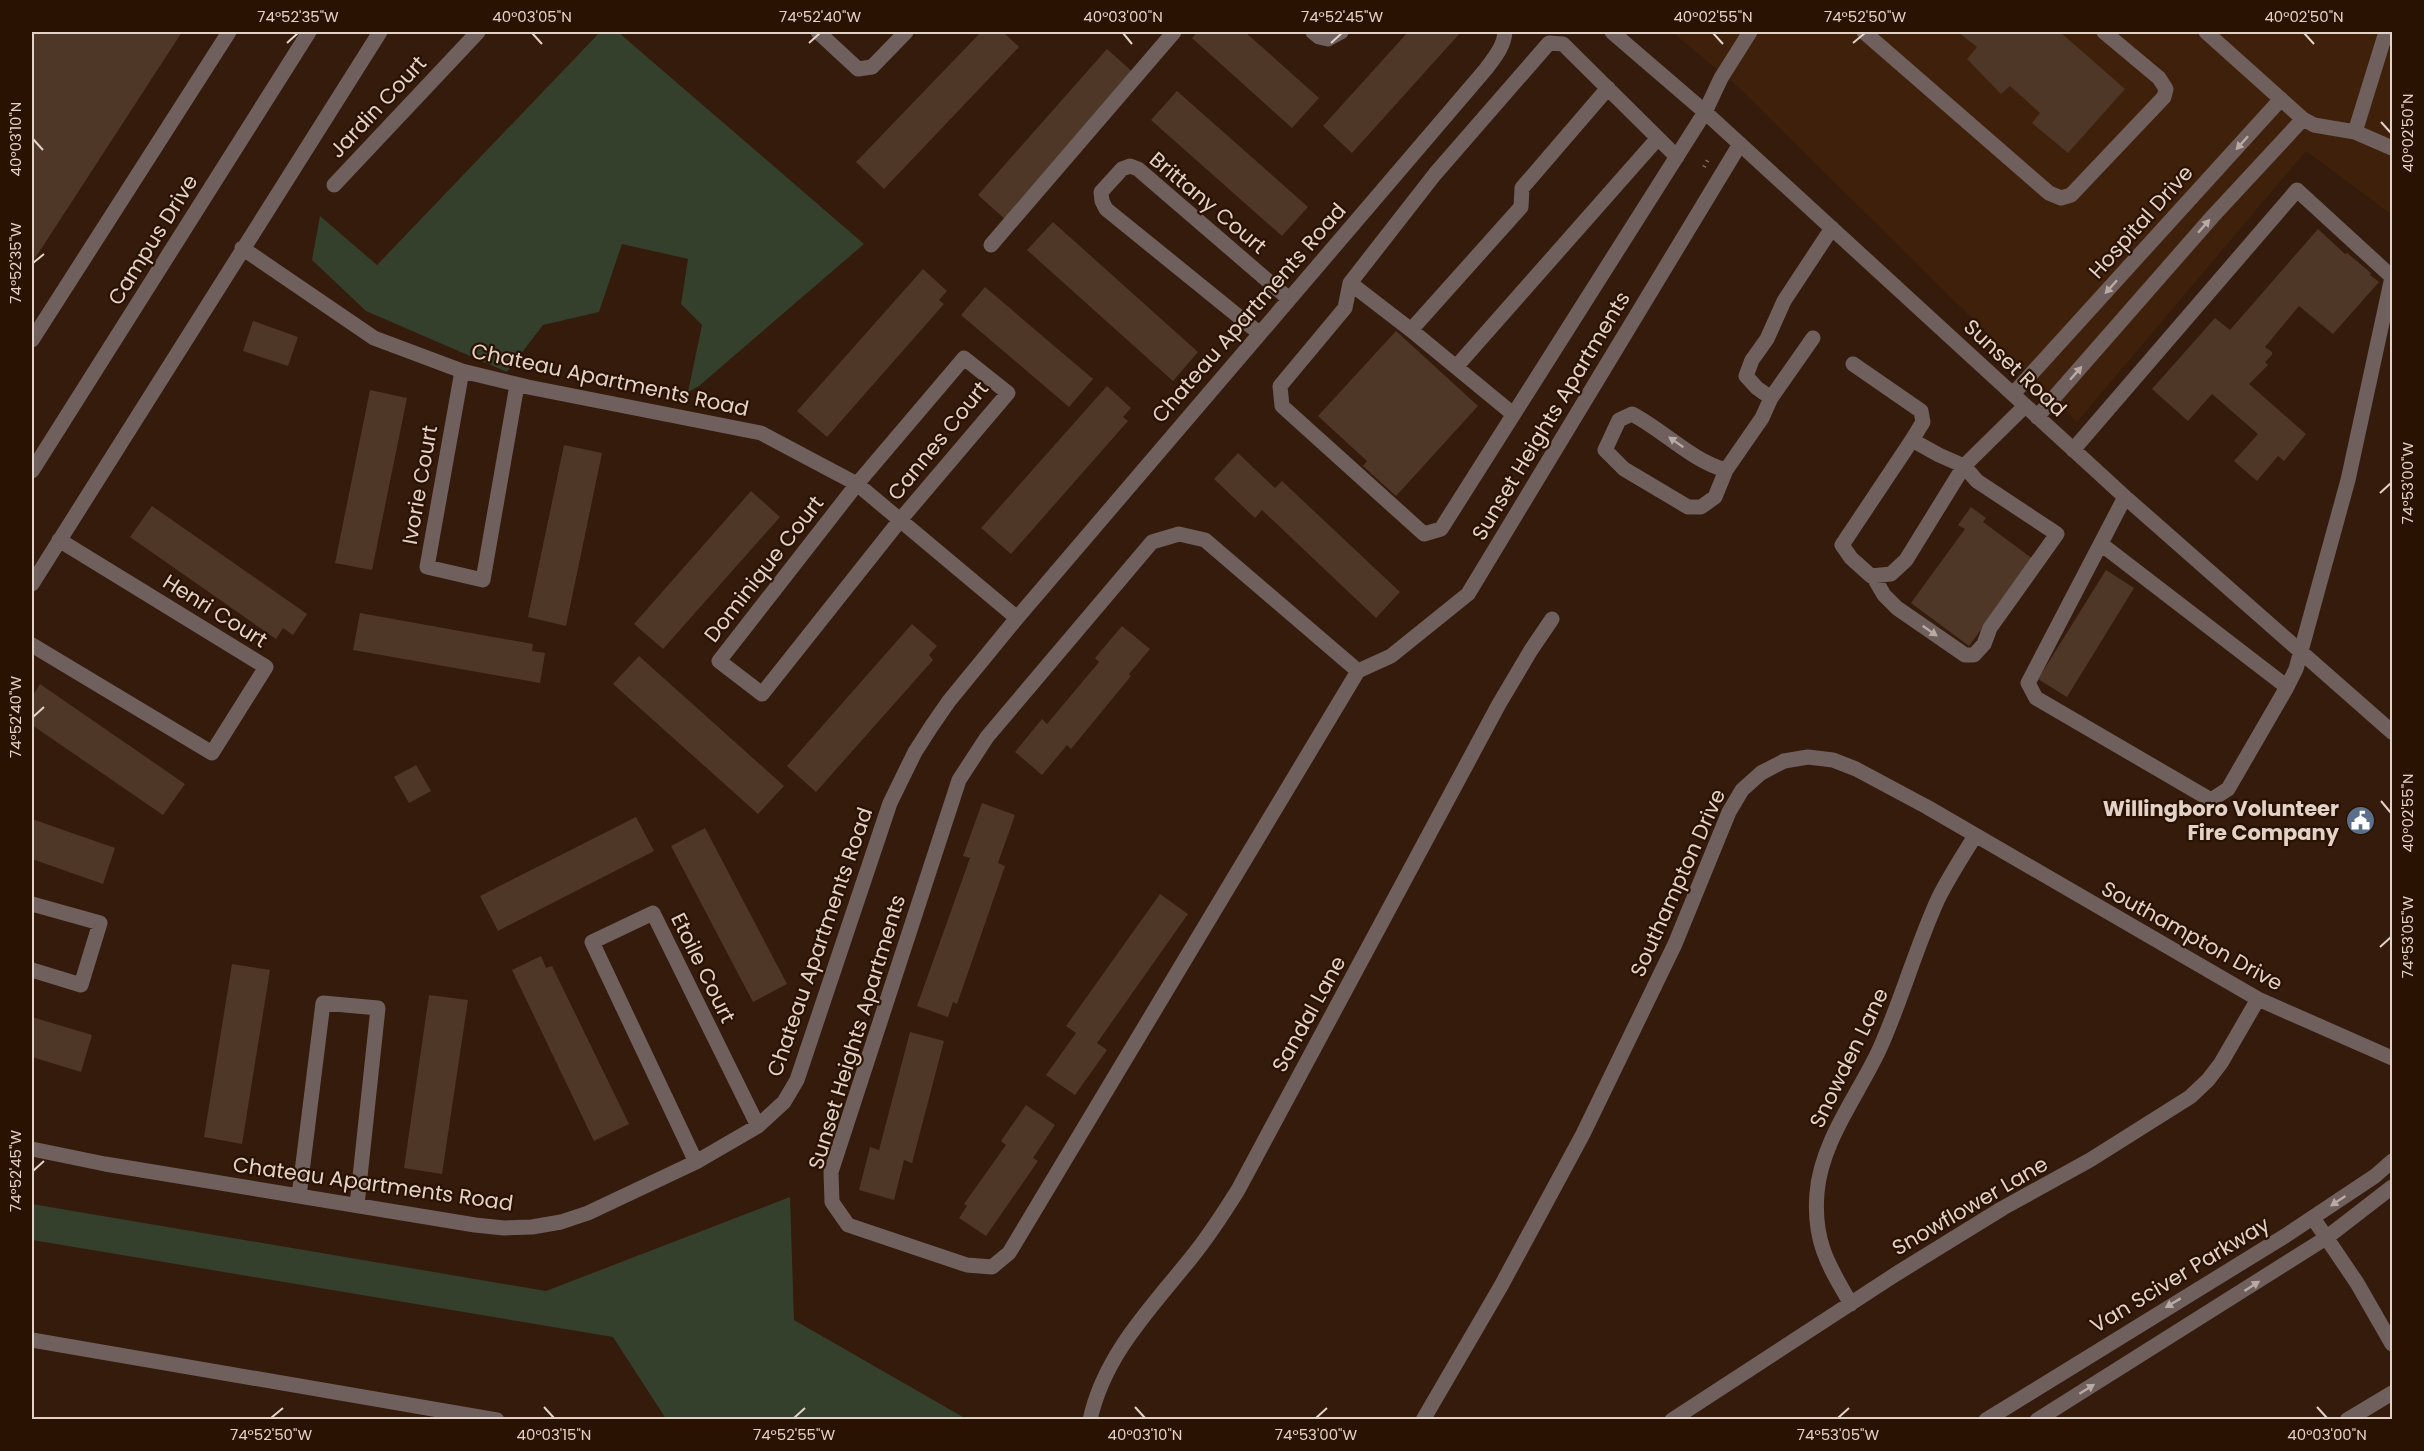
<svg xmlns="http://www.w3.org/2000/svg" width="2424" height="1451" font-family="Poppins,sans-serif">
	<rect width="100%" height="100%" fill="#341b0b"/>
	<!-- built -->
	<path fill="#3f200b" d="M1672,32H2392V215L2306,151L2077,422L1737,86Z"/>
	<!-- green -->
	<path fill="#343f2c" d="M600,32H618L864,244L699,386L688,392L702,325L681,304L688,259L622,244L599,312L543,325L507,372L366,311L312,260L320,216L377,265Z
		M790,1197L794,1320L963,1417V1419H666L613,1337L32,1240V1204L546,1291Z"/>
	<!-- building -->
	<path fill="#4f3728" d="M32,32H182L32,263Z
		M981,32H1003L1019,47L884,189L856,162Z
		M1198,32H1245L1319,98L1292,128L1192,38Z
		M1408,32H1461L1352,153L1323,126Z
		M1958,32H2060L2125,89L2068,153L2032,123L2040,113L2010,86L2001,94L1967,59L1977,47Z
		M1107,49L1137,76L1007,221L978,195Z
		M1177,91L1308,207L1282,236L1151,120Z
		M1053,222L1198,352L1173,381L1027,250Z
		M2318,229L2345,254L2347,253L2371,273L2370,275L2379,282L2333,334L2299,306L2265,347L2272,352V355L2265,362L2268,365L2249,384L2306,434L2284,461L2278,456L2257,481L2234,461L2258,434L2212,394L2188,421L2152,389L2215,318L2230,330Z
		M923,269L947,291L939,300L944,304L827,437L797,411Z
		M985,287L1093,379L1069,407L961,315Z
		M253,321L298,337L288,366L243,351Z
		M1396,331L1478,406L1396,496L1363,466L1367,461L1318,416Z
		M1107,386L1131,408L1123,417L1128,421L1011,554L981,528Z
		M370,390L407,398L372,570L335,563Z
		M564,445L602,453L566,626L528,617Z
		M1238,453L1275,488L1282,481L1400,592L1376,618L1262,510L1255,518L1214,479Z
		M751,491L780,517L663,649L634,624Z
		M152,506L307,614L293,635L283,628L276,639L130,537Z
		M1971,507L1986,518L1983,522L2033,559L1969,646L1911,603L1965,529L1958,525Z
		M2106,570L2134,588L2067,697L2038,679Z
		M360,613L533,644L532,651L545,653L540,683L353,650Z
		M912,624L937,646L929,655L933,660L816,792L787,766Z
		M1122,626L1150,649L1129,674L1131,676L1071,749L1067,745L1042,775L1015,752L1042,719L1047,724L1099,662L1095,658Z
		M639,656L784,786L758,814L613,684Z
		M40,684L185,784L163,815L32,725V697Z
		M416,765L431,791L409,803L394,777Z
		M982,803L1015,815L998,863L1005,866L957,1004L953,1002L948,1017L917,1006L970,858L963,856Z
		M636,817L654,851L498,931L480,896Z
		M32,819L115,848L103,884L32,859Z
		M705,828L787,984L753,1002L671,846Z
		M1160,894L1188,914L1097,1043L1107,1050L1075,1095L1046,1075L1076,1033L1066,1026Z
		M541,956L546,968L552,966L629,1124L594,1141L512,970Z
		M232,964L270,970L242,1144L204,1137Z
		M429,995L468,1000L442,1174L404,1168Z
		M32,1017L92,1035L81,1072L32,1057Z
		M910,1032L944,1041L912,1163L904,1160L894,1200L859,1190L870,1147L879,1150Z
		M1026,1105L1055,1125L1033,1158L1038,1161L986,1236L959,1218L967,1206L964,1204L1006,1145L1001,1141Z"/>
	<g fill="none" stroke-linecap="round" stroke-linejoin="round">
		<!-- path -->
		<path stroke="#7e695b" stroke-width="4" stroke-dasharray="1.5 4.5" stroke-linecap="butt" d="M1704,167L1709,158"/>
		<!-- minor -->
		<path stroke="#6f5f5d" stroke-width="15" d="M818,32L858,69L872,67L906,32
			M1313,32L1319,37L1328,39L1341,32
			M1612,32L1705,112L2125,497L2392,732
			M1864,32L2049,193L2061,198L2071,195L2164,97L2166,89L2159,78L2104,32
			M2206,32L2303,119L2314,125L2355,132L2392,148
			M2355,132L2386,32
			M1677,157L1563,44L1549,43L1435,174L1350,283L1345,308L1280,386L1282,406L1424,534L1441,529L1705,112L1721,78L1750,32
			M334,185L478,32
			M991,245L1174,32
			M242,248L374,338L462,371L528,387L761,433L857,484L1017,618
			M1350,283L1411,330L1513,414
			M1411,330L1521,207L1522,188L1608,88
			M1259,333L1106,209L1102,201L1101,192L1122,169L1130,166L1138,169L1289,299
			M32,340L229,32
			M964,358L1008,393L901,519L762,694L719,661L857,484Z
			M1853,364L1921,411L1923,422L1912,440
			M1456,367L1658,138
			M462,371L427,567L483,580L517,385
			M2013,394L2281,99
			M1771,398L1813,338
			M2037,417L2213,216L2303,119
			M2073,450L2297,190L2392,277L2348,480L2296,669L2287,687L2228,789L2211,800L2036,698L2028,683L2125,497
			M1726,470C1692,461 1663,430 1632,414L1619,420L1605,450L1624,469L1688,507H1701L1715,497L1726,470L1762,418L1771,398L1757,388L1746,376L1752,360L1767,339L1784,301L1832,228
			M32,471L309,32
			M2101,544L2287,687
			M1873,576L1884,595L1897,608L1965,655H1974L1984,644L1990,628L2057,534L1977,481L1964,466L1906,560L1891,574L1871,576L1851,558L1842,545L1912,440L1939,455L1964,466L2025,406
			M32,584L380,32
			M32,645L212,753L266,667L59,540
			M1358,671L1205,540L1179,534L1152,542L987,737L959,780L831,1172L832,1202L848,1225L967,1265L992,1267L1009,1253L1358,671L1391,656L1468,594L1740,144
			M32,904L100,923L81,985L32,970
			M32,1149L105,1164L475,1225L504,1228L532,1227L561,1222L588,1213L696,1162L758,1126L784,1102L797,1080L890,803L915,752L931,727L949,701L1017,618L1486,69C1495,57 1504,46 1505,32
			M696,1162L592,942L653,913L758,1126
			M299,1196L323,1003L378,1008L357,1205
			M2313,1218L2357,1283L2392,1344
			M1851,1304C1828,1265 1813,1241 1817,1193C1821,1141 1859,1094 1880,1048C1902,999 1916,947 1938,899C1949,877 1962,857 1975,836
			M32,1340L497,1420
			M1090,1420C1104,1355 1151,1308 1191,1258C1208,1237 1223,1214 1238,1190L1499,704L1531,650L1552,619
			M1423,1420L1501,1286L1583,1134L1675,944L1729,812L1742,790L1761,773L1784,761L1808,757L1833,760L1856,769L1927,807L2258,999L2392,1058
			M1672,1420L1896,1274L2003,1208L2090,1160L2190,1097L2208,1080L2221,1063L2258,999
			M1986,1420L2285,1236L2375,1176L2392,1161
			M2037,1420L2326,1238L2392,1187
			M2347,1420L2392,1393"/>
	</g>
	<!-- one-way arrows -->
	<defs><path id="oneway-solid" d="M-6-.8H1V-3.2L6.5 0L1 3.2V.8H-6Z" transform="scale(1.5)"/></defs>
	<g fill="#baaaa3">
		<use href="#oneway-solid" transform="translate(2242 143) rotate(132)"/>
		<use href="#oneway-solid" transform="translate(2204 226) rotate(-49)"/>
		<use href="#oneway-solid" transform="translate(2111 287) rotate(132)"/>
		<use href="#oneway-solid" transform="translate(2076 373) rotate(-49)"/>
		<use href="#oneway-solid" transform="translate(1676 442) rotate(-145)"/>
		<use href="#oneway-solid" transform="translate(1930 631) rotate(35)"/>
		<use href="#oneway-solid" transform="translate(2338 1201) rotate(146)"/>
		<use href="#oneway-solid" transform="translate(2252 1286) rotate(-33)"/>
		<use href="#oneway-solid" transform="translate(2173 1303) rotate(149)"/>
		<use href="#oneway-solid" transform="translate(2087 1389) rotate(-32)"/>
	</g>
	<!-- ticks -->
	<path fill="none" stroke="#e3d2c8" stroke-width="2" d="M532,33L542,44M1123,33L1132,44M1713,33L1723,44M2304,33L2314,44M287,43L298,33M809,43L820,33M1331,43L1342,33M1853,43L1865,33M2381,122L2391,133M33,139L43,150M33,263L44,254M2380,493L2391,483M33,717L44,707M2381,801L2391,813M2380,947L2391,937M33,1171L44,1161M544,1407L554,1418M1135,1407L1145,1418M2317,1407L2327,1418M271,1418L283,1408M794,1418L805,1408M1316,1418L1327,1408M1838,1418L1849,1408"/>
	<!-- icons -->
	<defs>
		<symbol id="civic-disc" viewBox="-11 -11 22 22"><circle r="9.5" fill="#5c6f8a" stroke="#2a1203"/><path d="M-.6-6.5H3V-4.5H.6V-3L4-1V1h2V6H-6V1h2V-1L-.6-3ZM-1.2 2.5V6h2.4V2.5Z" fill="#fff"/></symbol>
	</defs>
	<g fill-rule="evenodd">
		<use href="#civic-disc" x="2344" y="804" width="33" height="33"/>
	</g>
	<g text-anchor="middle" stroke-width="4.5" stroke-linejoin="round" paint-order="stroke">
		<!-- street labels -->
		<g font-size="21" fill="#e3d2c8" stroke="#2a1203">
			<text transform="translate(378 107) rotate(-47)" y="7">Jardin Court</text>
			<text transform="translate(1208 203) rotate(40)" y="7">Brittany Court</text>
			<text transform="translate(2141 222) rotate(-48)" y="7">Hospital Drive</text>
			<text transform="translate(153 240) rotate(-58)" y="7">Campus Drive</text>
			<text transform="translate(1249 313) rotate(-49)" y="7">Chateau Apartments Road</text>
			<text transform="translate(2015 368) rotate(43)" y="7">Sunset Road</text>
			<text transform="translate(610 380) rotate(12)" y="7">Chateau Apartments Road</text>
			<text transform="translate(1551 416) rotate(-59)" y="7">Sunset Heights Apartments</text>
			<text transform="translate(938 441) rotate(-51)" y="7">Cannes Court</text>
			<text transform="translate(420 485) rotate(-80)" y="7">Ivorie Court</text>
			<text transform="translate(764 569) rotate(-52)" y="7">Dominique Court</text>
			<text transform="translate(215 611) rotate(32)" y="7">Henri Court</text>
			<text transform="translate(1678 883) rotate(-66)" y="7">Southampton Drive</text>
			<text transform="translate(2192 936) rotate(29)" y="7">Southampton Drive</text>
			<text transform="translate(820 942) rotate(-71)" y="7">Chateau Apartments Road</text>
			<text transform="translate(703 968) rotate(64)" y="7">Etoile Court</text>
			<text transform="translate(1309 1014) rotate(-61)" y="7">Sandal Lane</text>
			<text transform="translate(857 1032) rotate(-73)" y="7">Sunset Heights Apartments</text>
			<text transform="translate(1849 1058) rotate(-64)" y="7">Snowden Lane</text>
			<text transform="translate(373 1184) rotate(8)" y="7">Chateau Apartments Road</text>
			<text transform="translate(1970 1206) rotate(-30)" y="7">Snowflower Lane</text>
			<text transform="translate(2180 1275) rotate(-31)" y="7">Van Sciver Parkway</text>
		</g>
		<!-- poi labels -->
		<g font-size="21" font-weight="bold" fill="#e3d2c8" stroke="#2a1203" text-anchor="end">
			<text x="2339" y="816">Willingboro Volunteer<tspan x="2339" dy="24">Fire Company</tspan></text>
		</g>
	</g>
	<!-- border -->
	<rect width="2424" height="1451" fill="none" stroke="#2a1203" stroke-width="66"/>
	<rect x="33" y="33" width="2358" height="1385" fill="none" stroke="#e3d2c8" stroke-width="2"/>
	<g font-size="15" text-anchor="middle" fill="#e3d2c8">
		<text x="298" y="22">74°52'35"W</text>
		<text x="532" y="22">40°03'05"N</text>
		<text x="820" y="22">74°52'40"W</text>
		<text x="1123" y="22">40°03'00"N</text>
		<text x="1342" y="22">74°52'45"W</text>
		<text x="1713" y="22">40°02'55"N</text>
		<text x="1865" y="22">74°52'50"W</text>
		<text x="2304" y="22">40°02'50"N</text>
		<text transform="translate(2408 133) rotate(-90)" y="5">40°02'50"N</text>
		<text transform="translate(16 139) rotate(-90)" y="5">40°03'10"N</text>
		<text transform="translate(16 263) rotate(-90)" y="5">74°52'35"W</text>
		<text transform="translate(2408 483) rotate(-90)" y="5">74°53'00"W</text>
		<text transform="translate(16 717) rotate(-90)" y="5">74°52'40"W</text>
		<text transform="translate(2408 813) rotate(-90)" y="5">40°02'55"N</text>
		<text transform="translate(2408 937) rotate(-90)" y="5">74°53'05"W</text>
		<text transform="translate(16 1171) rotate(-90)" y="5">74°52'45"W</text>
		<text x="271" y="1440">74°52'50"W</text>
		<text x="554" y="1440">40°03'15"N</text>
		<text x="794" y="1440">74°52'55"W</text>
		<text x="1145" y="1440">40°03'10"N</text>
		<text x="1316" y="1440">74°53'00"W</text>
		<text x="1838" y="1440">74°53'05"W</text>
		<text x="2327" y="1440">40°03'00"N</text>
	</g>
</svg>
